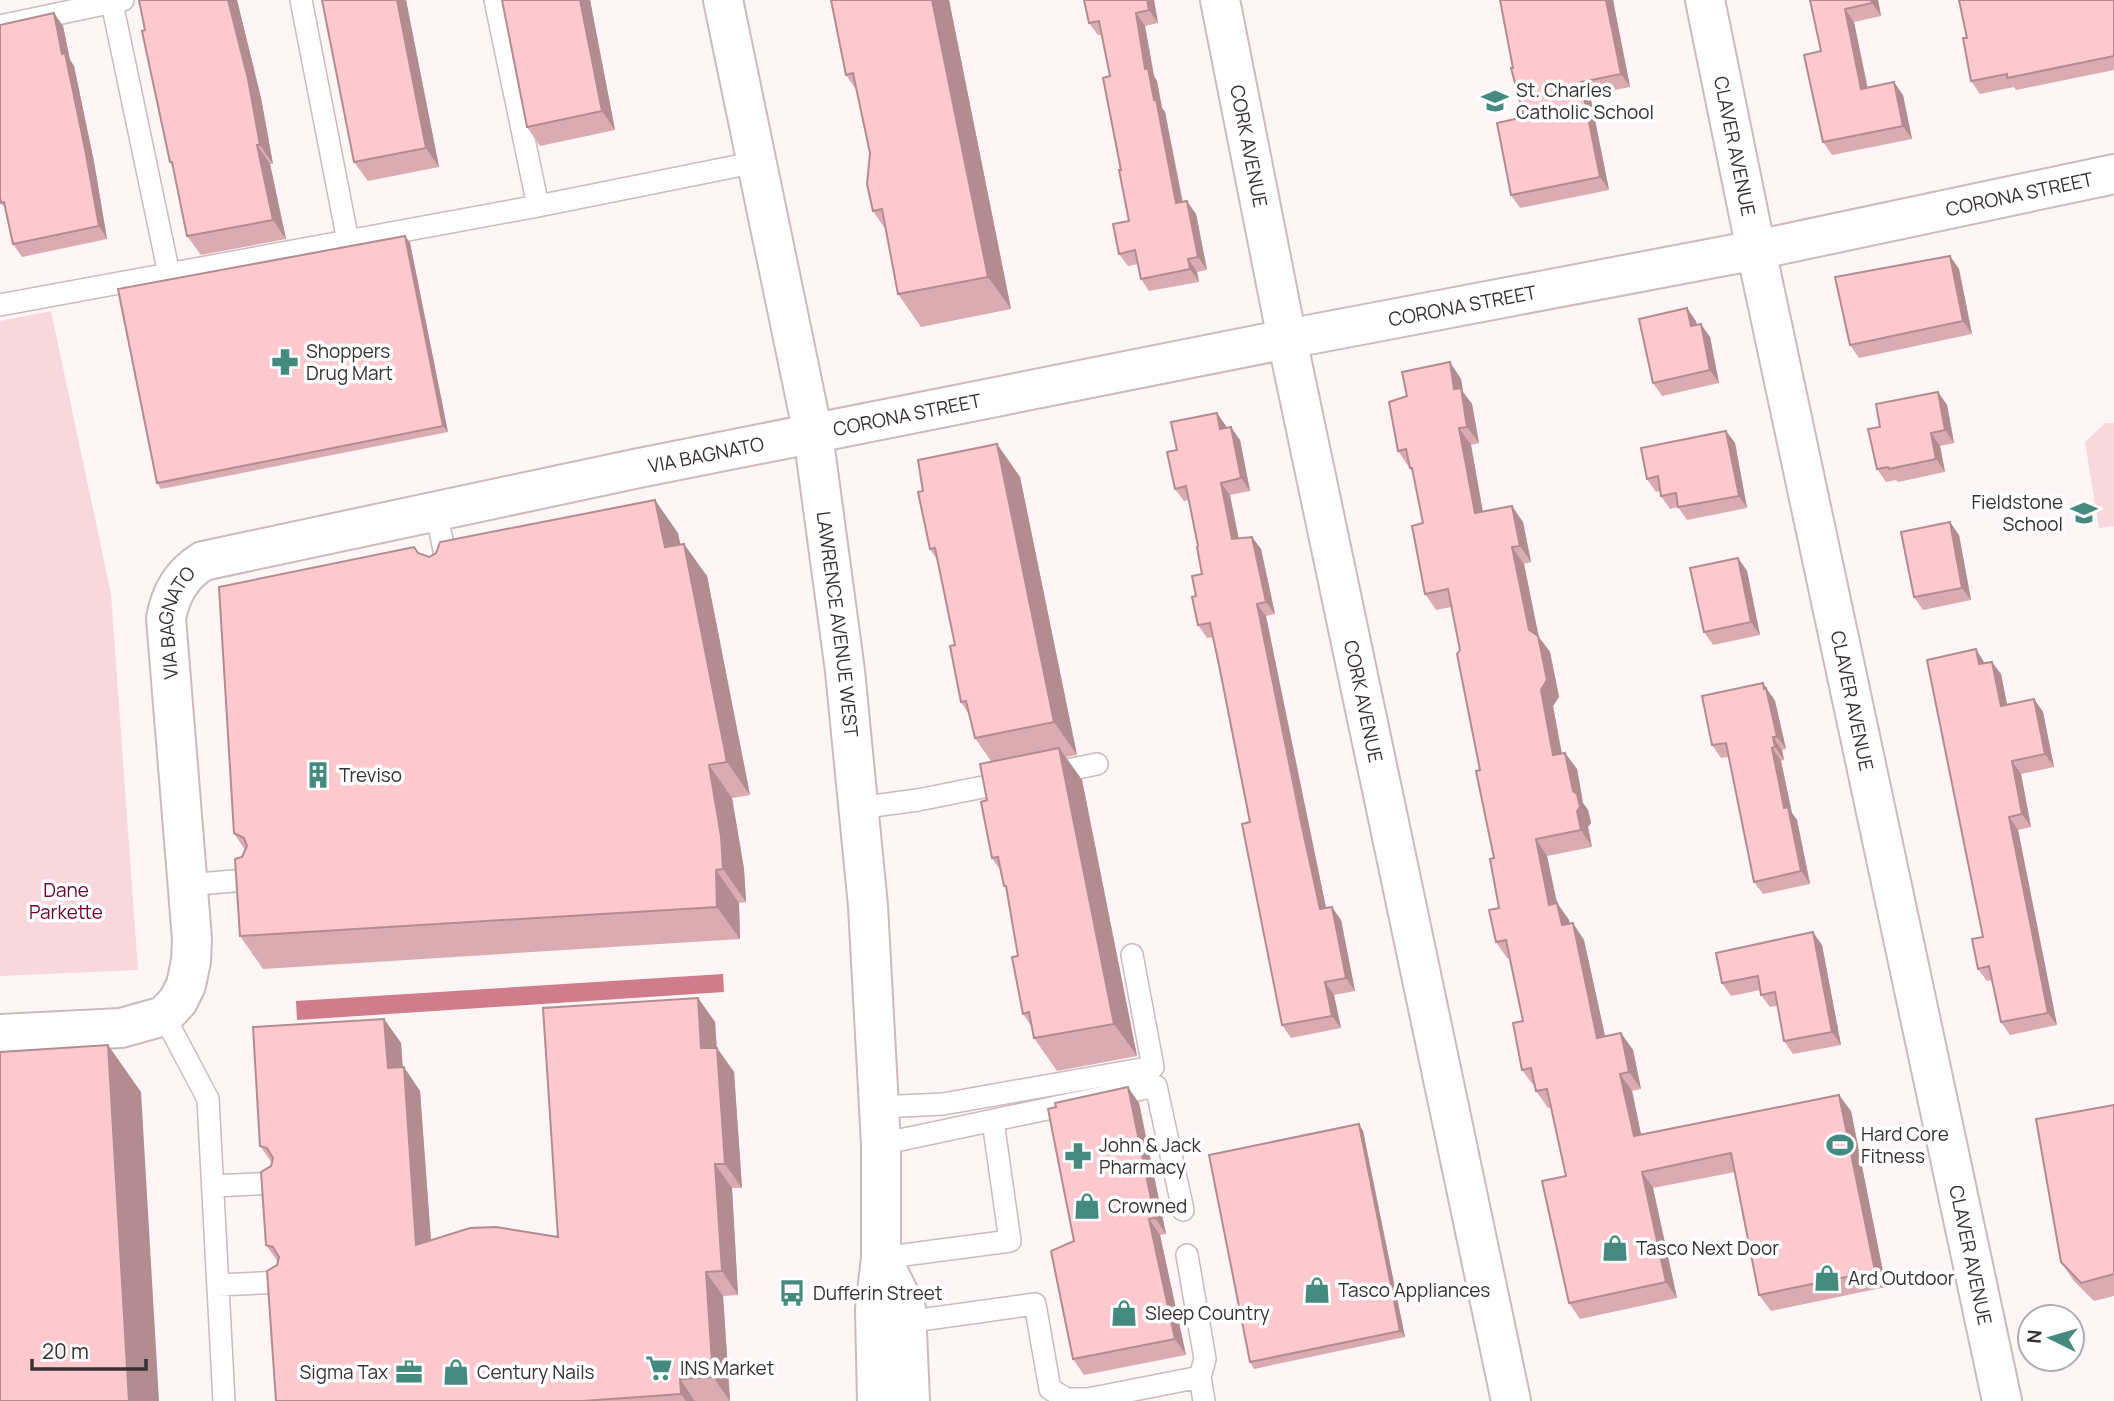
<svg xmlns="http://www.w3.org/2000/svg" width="2114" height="1401" font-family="Manrope,sans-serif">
	<rect width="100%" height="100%" fill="#fdf5f6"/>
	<!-- green -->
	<path fill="#f8d8dc" d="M51,311L111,594L138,970L0,976V321Z
		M2105,423H2114V526L2099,528L2085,442Z"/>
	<!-- water -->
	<path fill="#cf7d8a" d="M723,974L724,992L297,1020L296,1001Z"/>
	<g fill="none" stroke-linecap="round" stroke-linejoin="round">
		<defs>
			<path id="lane" d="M301,0L348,241
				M495,0L538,206
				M112,3L169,274
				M0,26L123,0
				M0,305L538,206L757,162
				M436,511L448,570
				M1048,774L1097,764
				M858,808L918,800L1013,781
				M187,885L257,879
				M164,1016L208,1099L224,1401
				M879,1107L943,1104L1153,1067L1132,955
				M881,1144L1156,1086L1183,1210
				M213,1186L277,1183
				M881,1258L1010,1241L993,1121
				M218,1285L283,1282
				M906,1322L1035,1304L1050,1389L1067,1399H1088L1200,1377L1205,1359L1187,1255
				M1200,1377L1204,1401"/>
			<g id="street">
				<path id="s1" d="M1220,0L1287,339L1511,1401"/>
				<path id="s2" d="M1705,0L1756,250L2002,1401"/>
				<path id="s3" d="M0,1034L121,1028L164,1016L178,1001L186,985L191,961L192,939L166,618C171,593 181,575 203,561L639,468L1287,339L1756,250L2114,174"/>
			</g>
			<g id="secondary">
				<path id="s4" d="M723,0L813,434L845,671L868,906L881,1144V1258L875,1310L877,1401"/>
				<path d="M881,1258L906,1308L910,1401"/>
			</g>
		</defs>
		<!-- lane casing -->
		<use href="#lane" stroke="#ccbabc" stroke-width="24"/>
		<!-- street casing -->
		<use href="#street" stroke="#ccbabc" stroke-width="42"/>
		<!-- secondary casing -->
		<use href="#secondary" stroke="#ccbabc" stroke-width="42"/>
		<!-- lane -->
		<use href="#lane" stroke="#fff" stroke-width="21"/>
		<!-- street -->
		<use href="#street" stroke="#fff" stroke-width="38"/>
		<!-- secondary -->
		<use href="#secondary" stroke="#fff" stroke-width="38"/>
	</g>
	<!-- wall -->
	<path fill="#daacb2" d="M139,0H237L261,98L273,164H270L286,239L201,255L187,236L173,168L170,162Z
		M406,0L439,167L368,181L354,162Z
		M502,0H590L615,130L540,146L527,127Z
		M831,0H949L1011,309L921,327L898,294L886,230L873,211L870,153L857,91L846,75Z
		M1154,0L1158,23L1145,26L1154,76L1157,81L1162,108L1165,112L1183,202L1196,214L1207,270L1197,272L1199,282L1149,291L1141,279L1138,264L1128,266L1119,254L1129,221L1121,170L1110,76L1101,35H1098L1089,23Z
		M1613,0L1630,87L1590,95L1609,190L1520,208L1511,195L1524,117L1513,68Z
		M1810,0H1878L1881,16L1854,22L1868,88L1903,95L1912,139L1832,155L1823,142L1821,51Z
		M2114,0V70L2016,90L2014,87L1980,94L1971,81Z
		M63,26L70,60L74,66L94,162L107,239L22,257L13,244L6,209L1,203Z
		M405,236L410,243L448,432L161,489L157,483Z
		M1950,256L1959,269L1972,334L1859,358L1850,345Z
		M1696,321L1697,325L1710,337L1719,383L1662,396L1653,383Z
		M1461,379L1463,392L1472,404L1479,443L1471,445L1483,512L1523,522L1531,562L1524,564L1538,636L1550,652L1559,697L1553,706L1562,754L1565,753L1577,769L1583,803L1588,810L1591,823L1588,827L1592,847L1547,856L1557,903L1569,920L1570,924L1584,940L1605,1036L1621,1033L1633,1050L1641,1089L1632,1091L1641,1135L1851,1111L1886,1287L1771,1311L1759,1295L1735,1172L1653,1188L1677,1298L1580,1319L1569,1303L1566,1176L1551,1107L1548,1108L1536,1091L1535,1086H1534L1522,1070L1523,1021L1509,958H1507L1496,942L1499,908L1494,858L1460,650L1451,607L1436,610L1425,594L1423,523L1413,473L1398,451Z
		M1938,392L1947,405L1954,443L1940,446L1945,472L1898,482L1896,480L1886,482L1877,469L1880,427Z
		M1217,413L1227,428L1240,440L1250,491L1230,495L1239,539L1252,537L1261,549L1275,614L1266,616L1311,840L1326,908L1341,920L1355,991L1334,995L1341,1028L1291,1038L1282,1025L1250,822L1213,637L1207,638L1198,625L1196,596L1202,574L1198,546L1189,500L1184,501L1175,489L1177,450Z
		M1726,431L1735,443L1747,508L1687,520L1678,507L1670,509L1661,496L1660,491L1656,492L1647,479Z
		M997,444L1020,477L1077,755L1066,757L1082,780L1137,1056L1057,1071L1034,1038L1032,1027L1023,1014L1018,956L1007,890L1004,886L1000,870L992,858L987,800L991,761L975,738L969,714L961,702L955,645L938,561L930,549L923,491Z
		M678,533L680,544L707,576L750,795L732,798L744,869L746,902L739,903L740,939L263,969L240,936L245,850L234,833L419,554L429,557Z
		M1959,535L1971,600L1923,610L1914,597Z
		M1738,558L1747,571L1760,635L1713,645L1704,632Z
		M1985,663L2001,674L2007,705L2034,699L2043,712L2054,767L2021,774L2031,827L2018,830L2057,1025L2010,1035L2001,1022L1992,980L1987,981L1978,969L1983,937Z
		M1772,695L1775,701L1786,749L1782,750L1784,760L1781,761L1792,813L1797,820L1810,884L1763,894L1754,882L1729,757L1721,758L1712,745Z
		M1822,945L1841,1045L1793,1054L1784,1041L1777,1006L1770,1007L1761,995L1760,990L1731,996L1722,983Z
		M698,998L715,1022L717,1048L734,1072L742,1188H732L738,1295L723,1296L730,1401H276L278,1262L266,1245L272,1163L260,1146L384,1019L401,1043L403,1067L420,1091L431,1240L558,1237Z
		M1139,1103L1166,1234L1160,1235L1186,1355L1084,1375L1073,1359L1074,1241Z
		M2114,1105V1296L2094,1301L2074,1281L2061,1262Z
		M1363,1131L1405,1337L1254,1369L1250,1362Z"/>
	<!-- shaded-wall -->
	<path fill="#b28c91" d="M228,0H237L261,98L273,164L260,145Z
		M397,0H406L439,167L426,148Z
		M580,0H590L615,130L602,111Z
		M932,0H949L1011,309L988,277Z
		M1147,0H1154L1158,23L1149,10Z
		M1606,0H1613L1630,87L1621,74Z
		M1871,0H1878L1881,16L1872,3Z
		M1845,9L1854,22L1870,102L1861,89Z
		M54,13L63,26L70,60L74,66L94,162L107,239L99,226Z
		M1136,13L1145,26L1154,76L1157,81L1162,108L1165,112L1185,216L1176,203L1154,100L1145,69Z
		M1581,82L1590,95L1609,190L1600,177Z
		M1894,82L1903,95L1912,139L1903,126Z
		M257,145L270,164L286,239L273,220Z
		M1187,201L1196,214L1207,270L1198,257Z
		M405,236L410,243L448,432L443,426Z
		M1950,256L1959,269L1972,334L1963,321Z
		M1188,259L1197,272L1199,282L1190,269Z
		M1687,308L1696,321L1700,339L1691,326Z
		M1701,324L1710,337L1719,383L1710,370Z
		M1450,362L1461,379L1463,392L1472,404L1479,443L1467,427L1454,389Z
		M1938,392L1947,405L1954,443L1945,430Z
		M1217,413L1226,426L1229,442L1220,429Z
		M1231,427L1240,440L1250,491L1241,478Z
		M1459,428L1471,445L1486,530L1475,513Z
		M1726,431L1735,443L1747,508L1739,496Z
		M1931,433L1940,446L1945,472L1936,459Z
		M997,444L1020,477L1077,755L1054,722Z
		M1221,483L1230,495L1241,552L1232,539Z
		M655,500L678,533L688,580L665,547Z
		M1512,506L1523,522L1531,562L1520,546Z
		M1950,522L1959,535L1971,600L1962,588Z
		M1252,537L1261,549L1275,614L1266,602Z
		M684,544L707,576L750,795L727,762Z
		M1512,547L1524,564L1541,647L1529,630Z
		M1738,558L1747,571L1760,635L1751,622Z
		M1257,604L1266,616L1329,922L1320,909Z
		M1538,636L1550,652L1559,697L1553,706L1565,772L1553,755L1541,690Z
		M1976,649L1984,662L1988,677L1979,664Z
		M1992,662L2001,674L2010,719L2001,706Z
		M1763,683L1775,701L1786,749L1777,737Z
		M2034,699L2043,712L2054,767L2045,754Z
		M1773,737L1782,750L1784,760L1775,747Z
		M1059,748L1082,780L1137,1056L1114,1024Z
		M1772,748L1781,761L1792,813L1797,820L1810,884L1801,871L1784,808Z
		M1565,753L1577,769L1583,803L1588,810L1591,823L1588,827L1592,847L1581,830Z
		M2012,761L2021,774L2031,827L2022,814Z
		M709,765L732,798L744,869L746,902L723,869Z
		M2009,817L2018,830L2057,1025L2048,1013Z
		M1536,839L1547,856L1561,922L1549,905Z
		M716,870L739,903L740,939L717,907Z
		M1557,903L1569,920L1573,942L1562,925Z
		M1332,907L1341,920L1355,991L1346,978Z
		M1573,923L1584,940L1609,1054L1597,1038Z
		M1813,932L1822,945L1841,1045L1832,1032Z
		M1325,982L1334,995L1341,1028L1332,1016Z
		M698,998L715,1022L718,1072L701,1048Z
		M384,1019L401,1043L404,1092L388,1068Z
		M1621,1033L1633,1050L1641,1089L1629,1072Z
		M108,1045L141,1092L159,1401H129Z
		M717,1048L734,1072L742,1188L725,1164Z
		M404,1067L420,1091L433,1269L416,1245Z
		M1620,1074L1632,1091L1645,1153L1634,1136Z
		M1128,1087L1139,1103L1166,1234L1155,1218Z
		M1839,1095L1851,1111L1886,1287L1875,1271Z
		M1359,1124L1363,1131L1405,1337L1400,1331Z
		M715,1164L732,1188L738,1295L722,1271Z
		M1642,1172L1653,1188L1677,1298L1666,1282Z
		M1149,1219L1160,1235L1186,1355L1175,1339Z
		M706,1272L723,1296L730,1401L713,1377Z
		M680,1379L695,1401H686L681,1394Z"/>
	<!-- building -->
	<path fill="#fec8cf" stroke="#b28c91" stroke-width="2" d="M139,0H228L248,79L260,145H257L273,220L187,236L172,162H170L142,31L145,30Z
		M322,0H397L426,148L354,162Z
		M502,0H580L602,111L527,127Z
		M831,0H932L988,277L898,294L882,209L873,211L867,184L870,153L853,73L846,75Z
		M1084,0H1147L1149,10L1136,13L1145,69L1148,68L1154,100L1156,99L1176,203L1187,201L1198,257L1188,259L1190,269L1141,279L1135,250L1119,254L1113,224L1129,221L1119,170H1121L1103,78L1110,76L1099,21L1089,23Z
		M1500,0H1606L1621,74L1581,82L1600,177L1511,195L1497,123L1524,117L1511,68H1513Z
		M1810,0H1871L1872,3L1845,9L1861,89L1894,82L1903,126L1823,142L1804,55L1821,51Z
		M1959,0H2114V56L2007,78V74L1971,81L1963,38H1967Z
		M54,13L62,54L65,53L85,149L99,226L13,244L4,202L1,203L0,197V25Z
		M405,236L443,426L157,483L118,289Z
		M1950,256L1963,321L1850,345L1835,277Z
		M1687,308L1691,326L1701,324L1710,370L1653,383L1639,319Z
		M1450,362L1454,389L1461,388L1467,427L1459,428L1475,513L1512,506L1520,546L1512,547L1529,630L1538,636L1547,680L1541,690L1553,755L1565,753L1573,791L1577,794L1580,807L1577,811L1581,830L1536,839L1549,905L1557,903L1562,925L1573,923L1597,1038L1621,1033L1629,1072L1620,1074L1634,1136L1839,1095L1875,1271L1759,1295L1731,1153L1642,1172L1666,1282L1569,1303L1542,1181L1566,1176L1547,1089L1536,1091L1531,1068L1522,1070L1513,1023L1523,1021L1506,940L1496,942L1489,910L1499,908L1490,859L1494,858L1476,771L1480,770L1457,654L1460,650L1448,589L1425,594L1412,526L1423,523L1412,468H1410L1406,449L1398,451L1389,402L1407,396L1402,372Z
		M1938,392L1945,430L1931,433L1936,459L1889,469L1888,467L1877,469L1868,429L1880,427L1876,404Z
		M1217,413L1220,429L1231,427L1241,478L1221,483L1232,539L1252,537L1266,602L1257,604L1302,827L1320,909L1332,907L1346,978L1325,982L1332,1016L1282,1025L1242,824L1250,822L1219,665L1210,623L1198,625L1192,597L1196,596L1192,576L1202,574L1197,547L1198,546L1186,486L1175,489L1167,452L1177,450L1171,422Z
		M1726,431L1739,496L1678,507L1676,493L1661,496L1658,476L1647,479L1641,448Z
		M997,444L1054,722L975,738L966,701L961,702L950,646L955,645L935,548L930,549L918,492L923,491L918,460Z
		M655,500L665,547L684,544L727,762L709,765L721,836L723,869L716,870L717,907L240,936L235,859L242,857L247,846L244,838L234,833L219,587L414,547L418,553L429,557L436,553L440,542Z
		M1950,522L1962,588L1914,597L1901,532Z
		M1738,558L1751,622L1704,632L1690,568Z
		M1976,649L1979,664L1992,662L2001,706L2034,699L2045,754L2012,761L2022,814L2009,817L2048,1013L2001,1022L1989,966L1978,969L1972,939L1983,937L1927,660Z
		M1763,683L1764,689L1766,688L1777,737H1773L1775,747L1772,748L1784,808L1788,807L1801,871L1754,882L1726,743L1712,745L1702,696Z
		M1059,748L1114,1024L1034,1038L1029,1012L1023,1014L1012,957L1018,956L1006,886H1004L998,857L992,858L981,802L987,800L980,764Z
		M1813,932L1832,1032L1784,1041L1775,992L1761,995L1758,976L1722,983L1716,953Z
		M698,998L701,1048H717L725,1164H715L722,1271L706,1272L713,1377L680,1379L681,1394L582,1401H276L267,1271L277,1265L279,1257L273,1247L266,1245L261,1172L271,1166L273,1158L267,1148L260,1146L253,1027L384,1019L388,1068L404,1067L416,1245L470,1228L496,1227L558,1237L543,1008Z
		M108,1045L129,1401H0V1052Z
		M1128,1087L1155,1218L1149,1219L1175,1339L1073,1359L1051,1251L1074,1241L1048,1109L1056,1107L1055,1103Z
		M2114,1105V1274L2081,1283L2061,1262L2036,1119Z
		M1359,1124L1400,1331L1250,1362L1209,1155Z"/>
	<!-- icons -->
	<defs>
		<symbol id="school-bare" viewBox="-9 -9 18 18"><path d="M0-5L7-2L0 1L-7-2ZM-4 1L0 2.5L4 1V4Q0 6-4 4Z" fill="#458a7f" stroke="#fff" stroke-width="2.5" paint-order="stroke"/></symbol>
		<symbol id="pharmacy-bare" viewBox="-9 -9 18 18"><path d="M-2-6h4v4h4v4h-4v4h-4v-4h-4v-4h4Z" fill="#458a7f" stroke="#fff" stroke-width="2.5" paint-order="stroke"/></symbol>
		<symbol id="building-bare" viewBox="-9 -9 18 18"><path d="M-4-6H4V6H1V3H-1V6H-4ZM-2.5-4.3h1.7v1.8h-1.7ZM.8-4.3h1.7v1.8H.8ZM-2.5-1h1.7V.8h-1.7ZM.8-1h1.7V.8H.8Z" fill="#458a7f" stroke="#fff" stroke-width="2.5" paint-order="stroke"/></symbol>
		<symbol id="stadium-bare" viewBox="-9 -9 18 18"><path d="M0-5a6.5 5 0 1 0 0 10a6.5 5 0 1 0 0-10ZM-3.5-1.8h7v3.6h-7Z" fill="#458a7f" stroke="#fff" stroke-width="2.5" paint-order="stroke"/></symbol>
		<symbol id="shop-bare" viewBox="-9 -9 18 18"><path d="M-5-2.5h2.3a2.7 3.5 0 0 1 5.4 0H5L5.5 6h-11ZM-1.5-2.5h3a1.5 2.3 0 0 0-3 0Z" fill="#458a7f" stroke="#fff" stroke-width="2.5" paint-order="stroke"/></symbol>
		<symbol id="bus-bare" viewBox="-9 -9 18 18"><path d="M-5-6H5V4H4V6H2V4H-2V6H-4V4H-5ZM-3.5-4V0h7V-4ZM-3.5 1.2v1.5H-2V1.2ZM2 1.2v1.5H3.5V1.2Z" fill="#458a7f" stroke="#fff" stroke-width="2.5" paint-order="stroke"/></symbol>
		<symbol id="supermarket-bare" viewBox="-9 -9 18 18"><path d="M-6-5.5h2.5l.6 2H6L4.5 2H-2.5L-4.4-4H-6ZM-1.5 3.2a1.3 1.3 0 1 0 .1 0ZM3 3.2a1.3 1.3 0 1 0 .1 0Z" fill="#458a7f" stroke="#fff" stroke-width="2.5" paint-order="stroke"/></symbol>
		<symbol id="office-bare" viewBox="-9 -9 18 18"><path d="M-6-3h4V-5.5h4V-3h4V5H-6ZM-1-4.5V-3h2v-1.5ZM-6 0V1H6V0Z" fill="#458a7f" stroke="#fff" stroke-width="2.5" paint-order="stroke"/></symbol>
	</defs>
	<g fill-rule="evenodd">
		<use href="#school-bare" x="1476" y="82" width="38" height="38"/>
		<use href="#pharmacy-bare" x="266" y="343" width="38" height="38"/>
		<use href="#school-bare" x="2065" y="494" width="38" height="38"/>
		<use href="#building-bare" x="299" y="756" width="38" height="38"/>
		<use href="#stadium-bare" x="1821" y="1126" width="38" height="38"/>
		<use href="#pharmacy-bare" x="1059" y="1137" width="38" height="38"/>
		<use href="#shop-bare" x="1068" y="1187" width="38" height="38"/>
		<use href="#shop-bare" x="1596" y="1229" width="38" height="38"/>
		<use href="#shop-bare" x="1808" y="1259" width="38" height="38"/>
		<use href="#shop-bare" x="1298" y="1271" width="38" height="38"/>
		<use href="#bus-bare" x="773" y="1274" width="38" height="38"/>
		<use href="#shop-bare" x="1105" y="1294" width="38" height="38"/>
		<use href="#supermarket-bare" x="640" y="1349" width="38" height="38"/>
		<use href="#office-bare" x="390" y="1353" width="38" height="38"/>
		<use href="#shop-bare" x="437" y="1353" width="38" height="38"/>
	</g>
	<g text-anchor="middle" stroke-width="7" stroke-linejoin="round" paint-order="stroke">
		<!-- poi labels -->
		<g font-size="19" fill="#383131" stroke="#fff" text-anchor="start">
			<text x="1516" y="97">St. Charles<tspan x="1516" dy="22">Catholic School</tspan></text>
			<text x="306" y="358">Shoppers<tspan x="306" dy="22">Drug Mart</tspan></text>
			<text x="2063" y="509" text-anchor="end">Fieldstone<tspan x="2063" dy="22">School</tspan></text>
			<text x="339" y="782">Treviso</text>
			<text x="1861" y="1141">Hard Core<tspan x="1861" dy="22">Fitness</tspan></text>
			<text x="1099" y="1152">John &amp; Jack<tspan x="1099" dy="22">Pharmacy</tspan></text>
			<text x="1108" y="1213">Crowned</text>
			<text x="1636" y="1255">Tasco Next Door</text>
			<text x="1848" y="1285">Ard Outdoor</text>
			<text x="1338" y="1297">Tasco Appliances</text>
			<text x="813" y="1300">Dufferin Street</text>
			<text x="1145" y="1320">Sleep Country</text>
			<text x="680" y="1375">INS Market</text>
			<text x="388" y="1379" text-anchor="end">Sigma Tax</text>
			<text x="477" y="1379">Century Nails</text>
		</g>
		<!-- street labels -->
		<g font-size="19" fill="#383131" stroke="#fff">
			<text dy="7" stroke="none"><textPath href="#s1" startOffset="149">CORK AVENUE</textPath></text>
			<text dy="7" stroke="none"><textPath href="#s2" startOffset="149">CLAVER AVENUE</textPath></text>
			<text dy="7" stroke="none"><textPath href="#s3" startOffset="2496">CORONA STREET</textPath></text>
			<text dy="7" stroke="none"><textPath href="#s3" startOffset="1928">CORONA STREET</textPath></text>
			<text dy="7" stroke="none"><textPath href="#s3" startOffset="1362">CORONA STREET</textPath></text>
			<text dy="7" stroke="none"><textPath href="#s3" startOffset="1157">VIA BAGNATO</textPath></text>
			<text dy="7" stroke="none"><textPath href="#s4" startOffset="635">LAWRENCE AVENUE WEST</textPath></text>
			<text dy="7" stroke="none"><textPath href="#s3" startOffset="570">VIA BAGNATO</textPath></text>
			<text dy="7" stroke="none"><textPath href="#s1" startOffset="716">CORK AVENUE</textPath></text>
			<text dy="7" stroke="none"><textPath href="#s2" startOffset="716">CLAVER AVENUE</textPath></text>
			<text dy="7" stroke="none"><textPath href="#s2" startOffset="1283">CLAVER AVENUE</textPath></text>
		</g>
		<!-- park labels -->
		<g font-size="19" fill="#6d0529" stroke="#fff">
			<text x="66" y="897">Dane<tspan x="66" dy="22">Parkette</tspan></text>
		</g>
	</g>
	<!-- north arrow -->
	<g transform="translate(2051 1338) rotate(275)"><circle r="33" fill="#ffffff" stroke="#afadad" stroke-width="2"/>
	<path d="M0-5L12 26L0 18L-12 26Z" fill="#458a7f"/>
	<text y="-10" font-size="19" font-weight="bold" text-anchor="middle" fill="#383131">N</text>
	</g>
	<!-- scale -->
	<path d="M32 1359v10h114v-10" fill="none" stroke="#383131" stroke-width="3.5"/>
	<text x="42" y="1359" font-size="21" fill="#383131" stroke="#ffffff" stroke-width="5" paint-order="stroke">20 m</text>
</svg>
